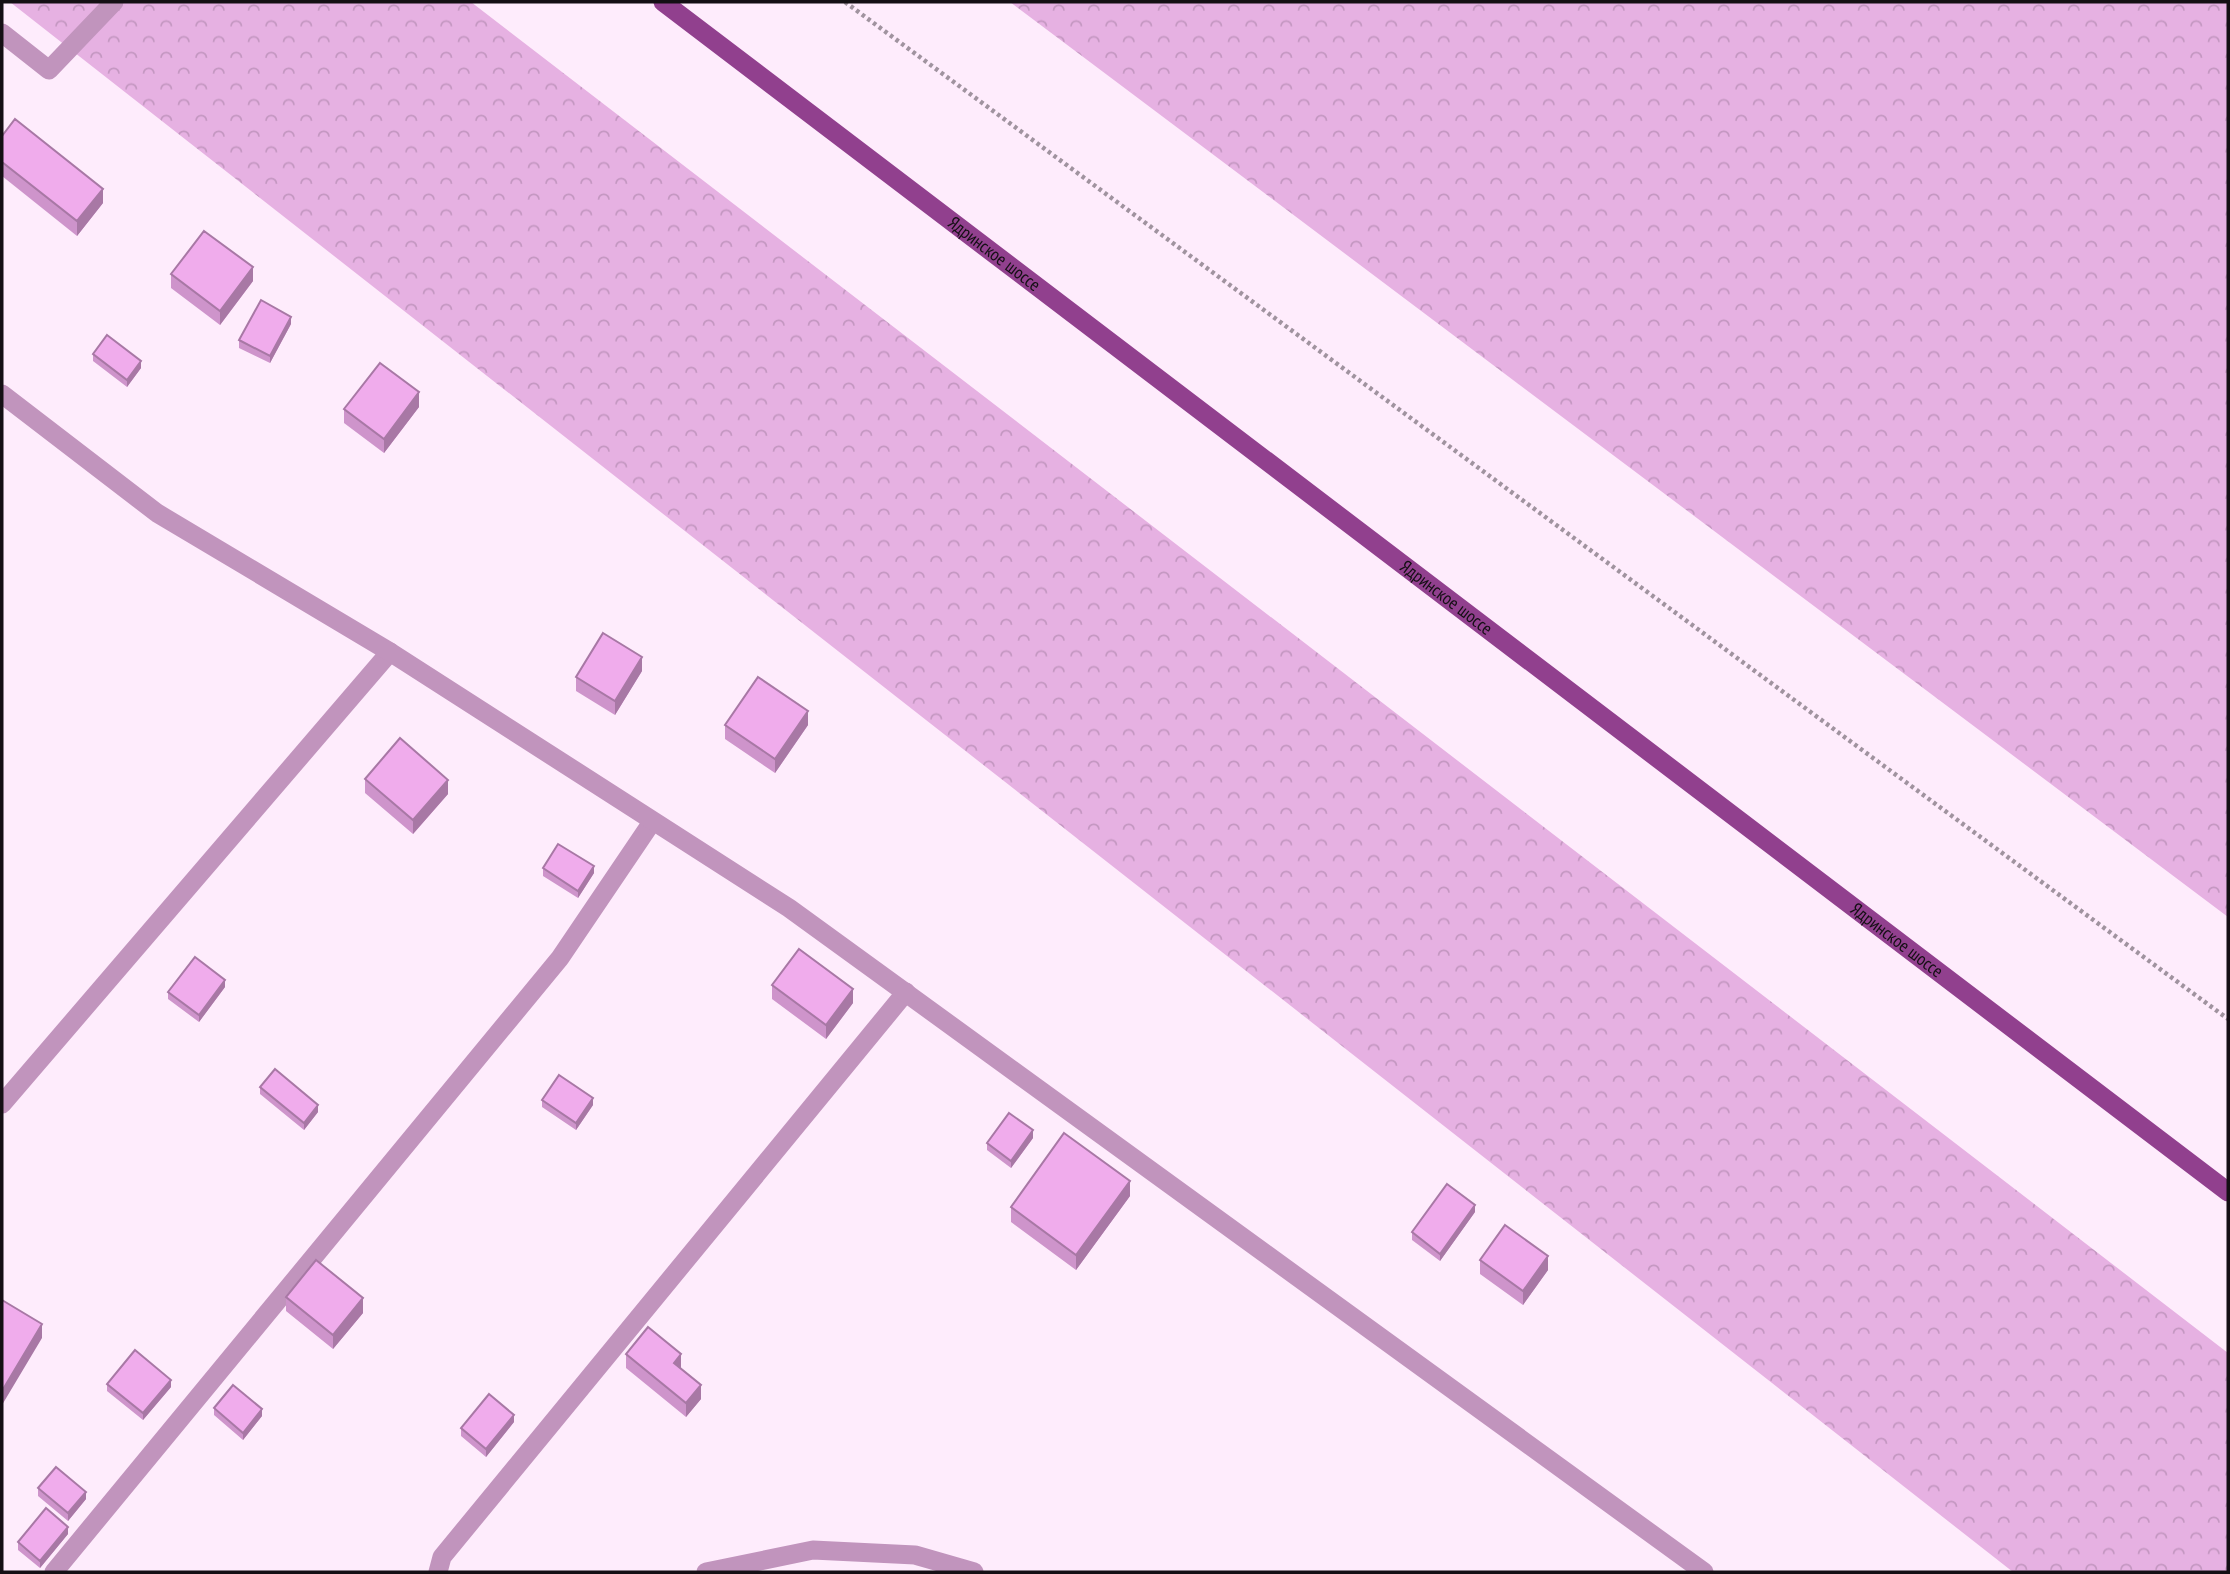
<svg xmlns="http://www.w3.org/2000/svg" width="2230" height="1574" font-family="'PT Sans Narrow',sans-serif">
	<defs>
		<pattern id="forest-crowns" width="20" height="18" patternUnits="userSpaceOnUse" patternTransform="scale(1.75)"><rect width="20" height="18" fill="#e6b1e2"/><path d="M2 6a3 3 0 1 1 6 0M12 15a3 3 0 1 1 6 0" fill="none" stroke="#c497c1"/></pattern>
	</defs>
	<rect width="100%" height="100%" fill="#feecfc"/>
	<!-- forest -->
	<path fill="url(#forest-crowns)" d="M10,2H471L2228,1353V1572H2013Z
		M1010,2H2228V917Z"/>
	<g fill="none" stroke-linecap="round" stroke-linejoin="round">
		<!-- path -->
		<path stroke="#a0939f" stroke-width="4.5" stroke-dasharray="3.5 3.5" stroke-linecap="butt" d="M845,2L2228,1019"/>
		<!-- service -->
		<path stroke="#c194bd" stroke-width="19" d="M2,33L49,70L114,2
			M2,1104L390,652
			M54,1572L560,958L652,822
			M438,1572L442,1557L906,992"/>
		<!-- minor -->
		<path stroke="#c194bd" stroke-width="19" d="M2,394L157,513L390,652L789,908L1704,1572
			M706,1572L813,1550L915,1555L974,1572"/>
		<!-- primary -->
		<path stroke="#91408e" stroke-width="19" id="s1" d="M663,2L2228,1192"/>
	</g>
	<!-- wall -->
	<path fill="#ce94cb" d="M2,136L103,203L77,236L2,176Z
		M171,274L253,281L220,325L171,288Z
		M291,324L270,363L239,348V340Z
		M93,354L141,368L127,387L93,361Z
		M419,407L384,453L344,423V409Z
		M642,671L615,715L576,691V677Z
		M725,725H808L775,773L725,739Z
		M365,779L448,794L413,834L365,793Z
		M543,868L594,873L578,898L543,876Z
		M772,985L853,1003L826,1039L772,999Z
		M225,987L199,1022L168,999V992Z
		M260,1087L318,1112L304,1130L260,1094Z
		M542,1100L593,1105L576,1130L542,1107Z
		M1033,1138L1011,1168L987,1150V1143Z
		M1130,1196L1076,1270L1011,1222V1207Z
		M1475,1212L1440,1261L1412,1240V1232Z
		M1480,1260L1548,1270L1523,1305L1480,1274Z
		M286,1297L363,1313L333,1349L286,1311Z
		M626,1354L681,1368L701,1399L686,1417L626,1368Z
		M107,1384L171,1387L143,1420L107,1391Z
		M214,1408L262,1416L243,1440L214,1415Z
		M514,1422L486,1457L461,1436V1428Z
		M38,1488L86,1499L68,1521L38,1496Z
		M68,1534L40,1568L18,1550V1542Z"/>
	<!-- shaded-wall -->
	<path fill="#a878a5" d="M103,189V203L77,236V221Z
		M253,267V281L220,325V311Z
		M291,317V324L270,363V356Z
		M141,361V368L127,387V380Z
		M419,392V407L384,453V439Z
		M642,657V671L615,715V701Z
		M808,711V725L775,773V759Z
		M448,780V794L413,834V820Z
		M594,866V873L578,898V891Z
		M225,980V987L199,1022V1015Z
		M853,989V1003L826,1039V1025Z
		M593,1098V1105L576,1130V1123Z
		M318,1105V1112L304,1130V1123Z
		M1033,1130V1138L1011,1168V1161Z
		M1130,1181V1196L1076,1270V1255Z
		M1475,1205V1212L1440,1261V1254Z
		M1548,1256V1270L1523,1305V1291Z
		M363,1298V1313L333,1349V1335Z
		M42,1324V1338L2,1405V1391Z
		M681,1354V1368L674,1377V1363Z
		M171,1380V1387L143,1420V1413Z
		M701,1385V1399L686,1417V1403Z
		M262,1409V1416L243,1440V1433Z
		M514,1415V1422L486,1457V1449Z
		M86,1492V1499L68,1521V1513Z
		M68,1527V1534L40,1568V1561Z"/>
	<!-- building -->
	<path fill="#f0acec" stroke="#a878a5" stroke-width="2" d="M15,119L103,189L77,221L2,162V136Z
		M204,231L253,267L220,311L171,274Z
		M261,300L291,317L270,356L239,340Z
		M107,335L141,361L127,380L93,354Z
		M380,363L419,392L384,439L344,409Z
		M603,633L642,657L615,701L576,677Z
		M758,677L808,711L775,759L725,725Z
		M400,738L448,780L413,820L365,779Z
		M558,844L594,866L578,891L543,868Z
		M799,949L853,989L826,1025L772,985Z
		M195,957L225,980L199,1015L168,992Z
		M275,1069L318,1105L304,1123L260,1087Z
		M559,1075L593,1098L576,1123L542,1100Z
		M1009,1113L1033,1130L1011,1161L987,1143Z
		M1064,1133L1130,1181L1076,1255L1011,1207Z
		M1447,1184L1475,1205L1440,1254L1412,1232Z
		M1505,1225L1548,1256L1523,1291L1480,1260Z
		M316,1260L363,1298L333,1335L286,1297Z
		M2,1300L42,1324L2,1391Z
		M648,1327L681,1354L674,1363L701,1385L686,1403L626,1354Z
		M135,1350L171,1380L143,1413L107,1384Z
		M233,1385L262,1409L243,1433L214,1408Z
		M489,1394L514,1415L486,1449L461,1428Z
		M56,1467L86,1492L68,1513L38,1488Z
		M46,1508L68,1527L40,1561L18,1542Z"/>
	<g text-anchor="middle" stroke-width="6" stroke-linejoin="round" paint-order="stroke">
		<!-- street labels -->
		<g font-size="18" fill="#140f14" stroke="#fff">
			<text dy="6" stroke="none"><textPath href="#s1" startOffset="416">Ядринское шоссе</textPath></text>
			<text dy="6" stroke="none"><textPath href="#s1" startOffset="984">Ядринское шоссе</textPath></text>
			<text dy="6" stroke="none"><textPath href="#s1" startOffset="1550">Ядринское шоссе</textPath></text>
		</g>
	</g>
	<!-- border -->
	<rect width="2230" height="1574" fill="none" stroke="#140f14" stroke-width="7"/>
</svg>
